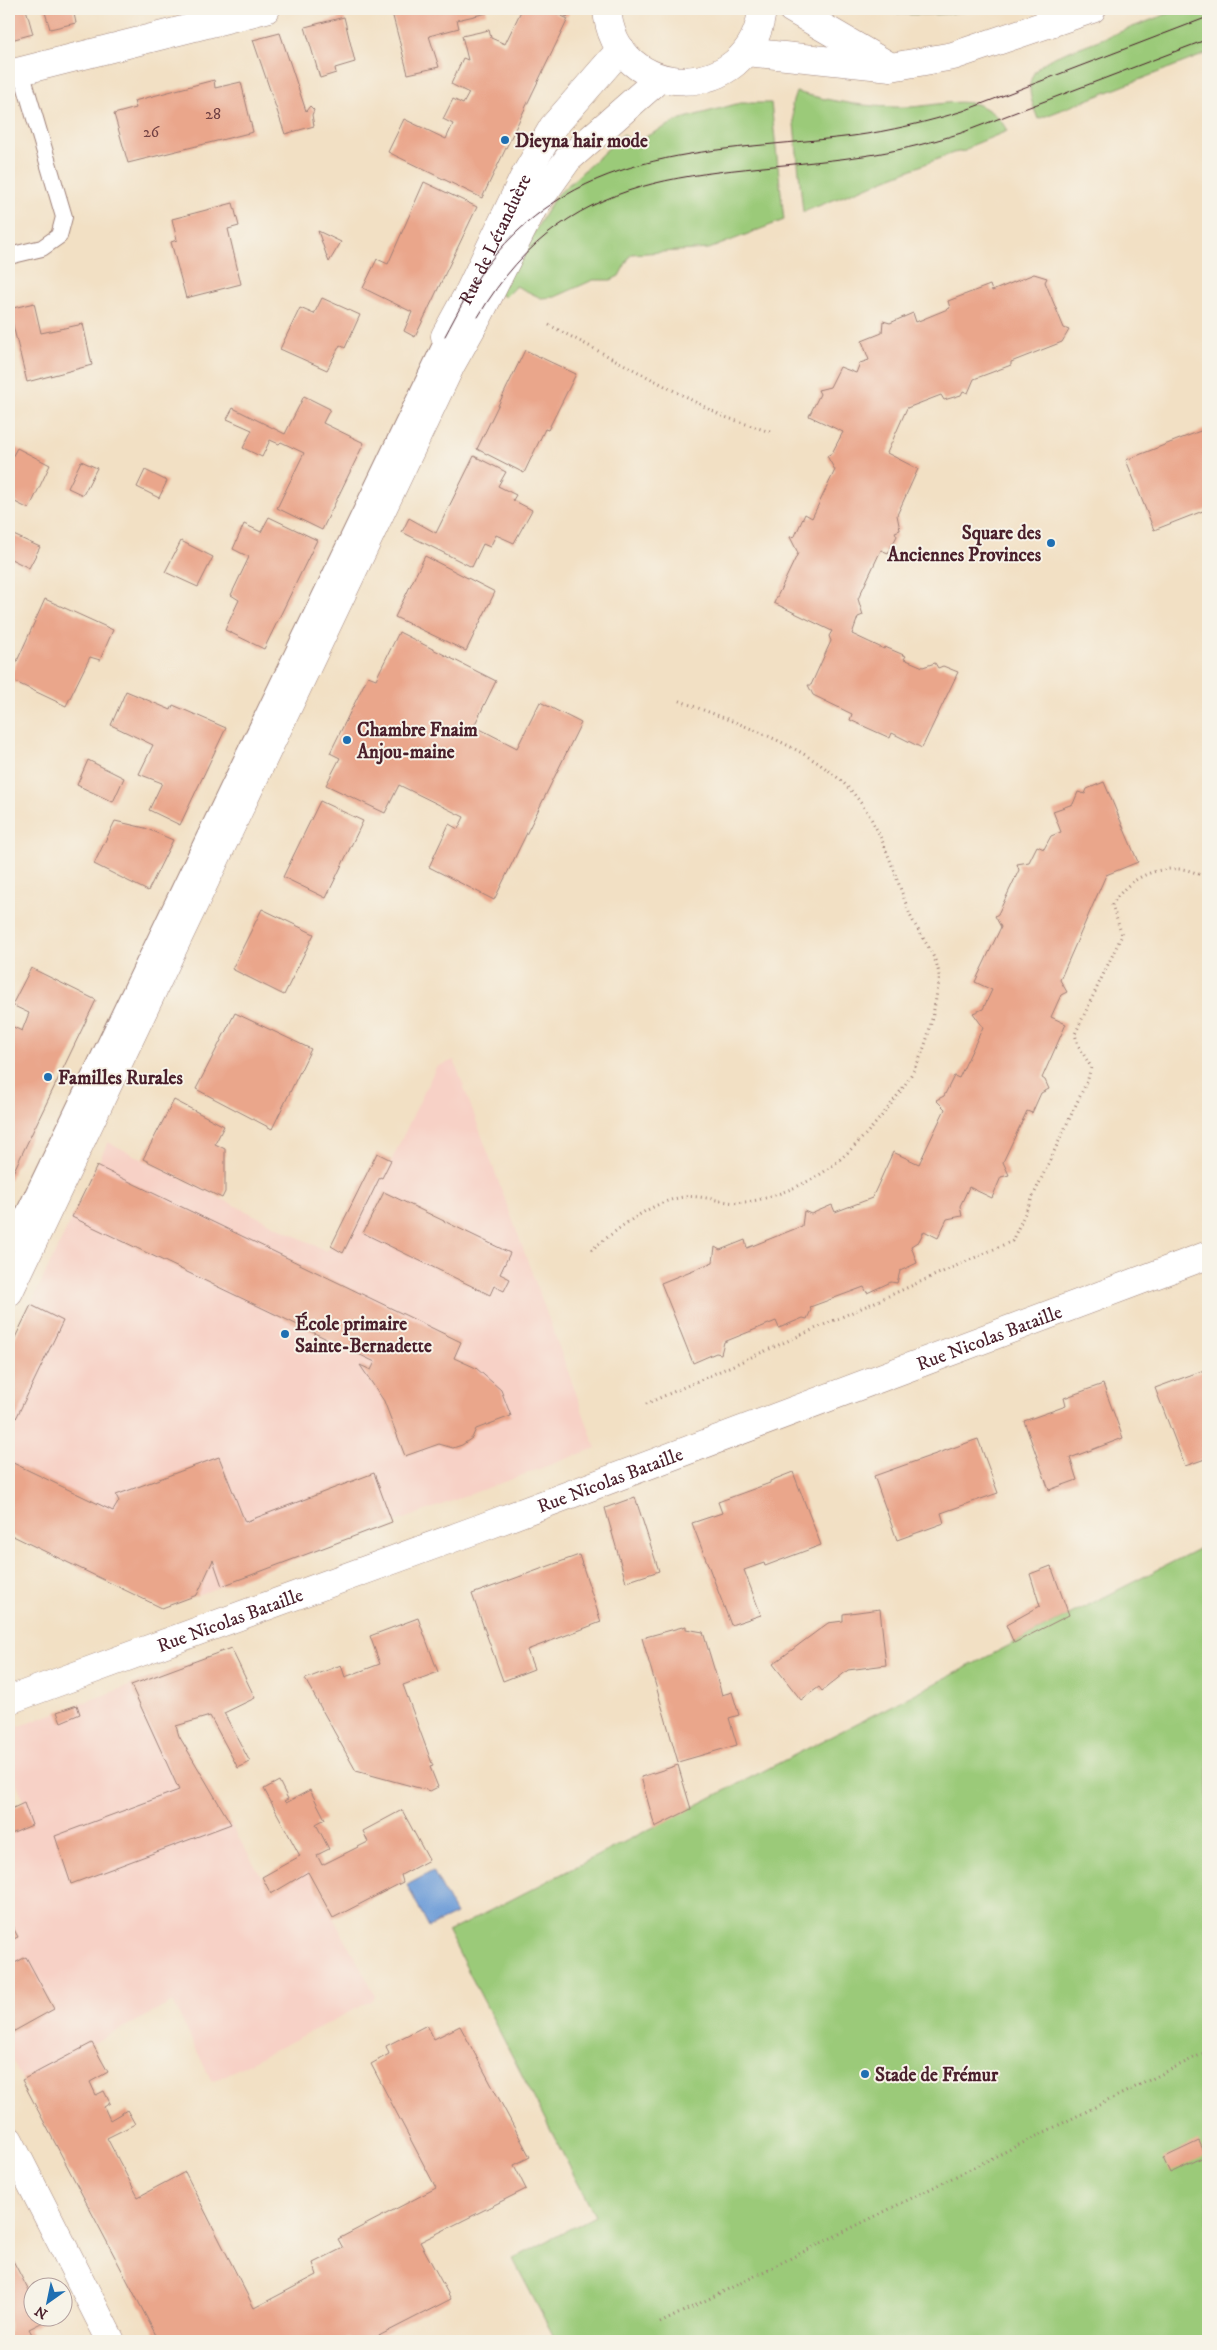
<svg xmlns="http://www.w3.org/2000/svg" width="1217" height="2350" font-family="'IM FELL DW Pica',serif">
	<rect width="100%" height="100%" fill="#f7f3e8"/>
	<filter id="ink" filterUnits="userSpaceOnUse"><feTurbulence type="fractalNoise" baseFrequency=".02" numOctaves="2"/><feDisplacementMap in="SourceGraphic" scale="10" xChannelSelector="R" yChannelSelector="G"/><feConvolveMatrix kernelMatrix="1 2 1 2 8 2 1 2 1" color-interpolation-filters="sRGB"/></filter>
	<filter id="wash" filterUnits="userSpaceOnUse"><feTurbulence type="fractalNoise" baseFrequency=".0096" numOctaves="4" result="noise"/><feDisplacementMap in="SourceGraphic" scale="20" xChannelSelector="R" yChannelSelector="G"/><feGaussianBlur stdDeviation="1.12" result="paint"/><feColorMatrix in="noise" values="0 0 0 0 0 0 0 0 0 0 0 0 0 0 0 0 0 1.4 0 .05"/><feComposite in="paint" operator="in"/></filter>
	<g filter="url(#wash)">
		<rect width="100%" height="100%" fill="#f2e0c4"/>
		<!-- built -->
		<path fill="#f7d1c6" d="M454,1060L596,1448L162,1608L9,1534V1350L108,1142L326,1251L331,1247L343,1253L380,1177L383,1178L436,1067Z
			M156,1676L179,1736L271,1893L308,1872L375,1994L373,2000L212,2082L173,2002L22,2080L9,2053V1810L24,1803L9,1762V1730Z"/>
		<!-- green -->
		<path fill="#9bca79" stroke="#727452" d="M865,9H978C942,17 902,16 865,9Z
			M1180,9H1208V53L1038,119C1027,91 1023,72 1054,57Z
			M796,92C833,102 871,108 910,107C931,106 956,99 976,104C990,109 1001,118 1007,131L973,145L965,151L953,153L803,212L792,104Z
			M740,103H771L784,220L709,249L631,254L619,276L611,280H593L555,297L541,298L516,286L505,297L498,293L555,197L624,134L633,143L681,119Z
			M1208,1544V2341H556L513,2259L595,2216L448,1932Z"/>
		<!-- water -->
		<path fill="#709ed8" stroke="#5d5e82" d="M433,1871L456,1914L429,1927L407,1885Z"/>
		<g id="blocks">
			<!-- building -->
			<path fill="#eaa68b" d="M9,9H26L33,34L11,40Z
				M44,9H73L76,23L50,29Z
				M391,9H486L487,13L457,20L459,28L429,36L439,67L408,74Z
				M522,9H546L568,19L482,198L388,152L404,119L446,139L453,124L443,119L453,99L463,104L469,93L451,84L463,58L468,60L462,36L489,30L491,38L505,44Z
				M552,9H571L567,17Z
				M344,17L355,62L335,68L336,73L320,78L305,27Z
				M280,33L306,111L310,106L314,110L312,115L314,126L285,134L253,40Z
				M214,80L215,88L241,82L253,132L128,163L114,114L136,108L134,101Z
				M424,182L477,207L415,337L404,331L412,312L363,288L377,259L388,264Z
				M233,203L239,226L228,229L241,284L186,298L171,242L177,240L172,219Z
				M318,231L341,242L329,262L327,257Z
				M1034,274L1047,278L1045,282L1064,328L1069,330L1062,342L1011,362V365L974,379L968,393L963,391L961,395L944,400L941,395L907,408L887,453L918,469L897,515L900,530L895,532L897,536L888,553L881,550L858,599L863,615L858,617L852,634L884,649L885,647L906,656L904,659L923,667L935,663L938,668L943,666L958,672L922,748L892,733L890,738L850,720L852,714L813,695L808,685H811L831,641L829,636L832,631L774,603L798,553L790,537L795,536L805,514L812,518L835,470L827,456L832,453L843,432L809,416L820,394L818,390L830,387L840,367L856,373L860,363L869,360L862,341L882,333L883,321L890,323L913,313L916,322L950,308L948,301L990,285L992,291Z
				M322,298L360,315L345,348L340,345L327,370L280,349L300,308L314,314Z
				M34,303L41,333L83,324L92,365L27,382L9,309Z
				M525,350L576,374L548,430L545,429L524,473L477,449Z
				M304,396L330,409L323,423L364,443L322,530L277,508L304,453L281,442L279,444L270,440L262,457L243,448L252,430L227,419L233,408L285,434Z
				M1208,428V509L1154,530L1126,460Z
				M17,448L50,465L29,509L9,499V458L11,459Z
				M474,456L506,472L498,486L516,495L513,500L532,510L514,543L496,535L490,547L483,544L472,567L402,532L409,518L436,533Z
				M81,461L97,468L83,495L68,488Z
				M145,470L167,481L159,498L137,487Z
				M269,517L317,540L264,649L225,630L239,600L231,595L249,557L233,549L244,524L261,532Z
				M9,533L40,547L29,568L9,558Z
				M181,541L213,557L198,587L165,572Z
				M425,556L495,592L466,651L395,617Z
				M45,599L113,630L100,660L90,657L66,706L9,679Z
				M399,632L496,681L474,726L517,748L540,702L581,723L494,900L429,867L449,824L458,829L464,817L399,785L385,813L326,785L340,758L330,753L368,676L376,679Z
				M126,691L171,710L173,705L226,728L180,825L149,810L162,783L139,774L153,745L111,725Z
				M88,760L124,778L113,802L77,785Z
				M1104,782L1138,862L1106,875L1060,980L1067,992L1061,995L1051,1017L1066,1024L1042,1078L1045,1080L1049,1089L1041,1093L1032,1113L1027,1111L1003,1162L1009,1175L1001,1177L992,1198L969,1187L960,1206L962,1216L947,1219L938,1238L924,1231L919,1241L911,1246L917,1263L900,1271L897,1283L891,1282L867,1293L864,1287L810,1307L811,1310L807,1319L803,1318L779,1328L776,1321L724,1342L721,1354L716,1353L693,1363L661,1283L713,1262L715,1247L720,1250L745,1240L747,1248L802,1226L804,1211L811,1214L832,1205L835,1212L872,1198L893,1152L919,1164L945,1109L936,1100L944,1096L954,1076L959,1078L983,1027L973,1013L983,1009L992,990L975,982L1001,927L995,916L998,914L1019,870L1017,864L1029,862L1037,846L1044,849L1051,836L1061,832L1053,811L1073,804L1078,792L1085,794L1087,789Z
				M320,801L363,821L326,898L283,877Z
				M115,821L145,828L173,840L148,891L94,864Z
				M262,909L314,934L284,995L232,969Z
				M31,968L96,1000L9,1181V1025L22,1031L29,1013L12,1005Z
				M235,1013L311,1049L272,1129L196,1089Z
				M174,1100L224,1126L215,1144L225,1149V1192L222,1198L143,1159Z
				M377,1153L391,1160L382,1178L380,1177L343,1253L331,1246Z
				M97,1166L461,1342L454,1358L476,1368L501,1390L511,1416L476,1429L472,1438L462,1445L453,1448L439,1444L405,1456L384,1401L360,1365L371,1370L375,1362L72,1217Z
				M384,1192L510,1253L500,1274L510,1279L504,1291L494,1286L490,1295L363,1233Z
				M31,1305L63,1321L9,1433V1350Z
				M1207,1369L1208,1458L1185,1466L1155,1388Z
				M1103,1384L1123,1438L1070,1458L1077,1480L1049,1490L1024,1421L1066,1406L1064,1398Z
				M978,1439L998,1493L941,1513L944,1523L897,1540L874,1476Z
				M219,1457L245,1522L374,1473L392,1522L222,1586L213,1560L197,1595L162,1608L9,1534V1461L113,1511L119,1501L116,1495Z
				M793,1472L821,1545L765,1566L764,1563L744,1570L761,1615L731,1625L692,1523L722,1513L718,1502L770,1483V1481Z
				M635,1497L659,1571L626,1582L605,1508Z
				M579,1555L601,1622L527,1650L534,1669L503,1681L472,1594Z
				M1051,1566L1069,1615L1014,1643L1006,1625L1040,1606L1030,1574Z
				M880,1609L886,1665L848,1670L822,1691L819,1687L801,1700L773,1664L828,1623L843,1621V1614Z
				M418,1618L438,1672L403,1685L433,1766L430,1767L438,1787L430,1791L356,1771L305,1679L341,1665L345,1677L380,1664L370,1636Z
				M686,1626V1629L703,1632L722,1695L732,1692L739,1715L729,1718L737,1745L678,1762L642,1638Z
				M231,1648L255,1698L224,1713L250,1762L238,1768L210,1716L176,1726L179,1736L231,1824L71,1884L55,1836L179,1790L131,1685Z
				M77,1705L80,1714L61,1722L57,1712Z
				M678,1765L691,1809L655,1827L641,1777Z
				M279,1781L288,1799L284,1801L286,1803L310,1790L325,1819L316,1824L329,1849L317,1855L322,1865L368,1842L363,1831L402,1810L429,1860L401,1875L403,1882L333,1918L308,1872L271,1894L262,1877L300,1856L264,1789Z
				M24,1803L32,1825L9,1835V1810Z
				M9,1920L18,1937L9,1941Z
				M26,1957L54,2009L9,2034V1966Z
				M427,2025L434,2039L460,2026L530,2157L514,2165L526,2189L420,2242L451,2299L369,2341H350L348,2337L341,2341H159L22,2080L92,2043L108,2072L90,2082L96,2095L104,2091L110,2103L104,2107L110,2120L127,2110L135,2124L107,2138L138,2197L185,2172L254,2308L317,2275L313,2263L343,2248L338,2239L436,2188L371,2064L389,2054L386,2046Z
				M1199,2141L1206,2156L1170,2173L1163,2158Z
				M9,2253L32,2297V2318H43L45,2321L29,2329L36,2341H9Z"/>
		</g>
	</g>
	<g filter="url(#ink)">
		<use href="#blocks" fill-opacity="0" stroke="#9e8078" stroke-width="1"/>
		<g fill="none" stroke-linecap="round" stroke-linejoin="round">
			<defs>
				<path id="lane" d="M9,256L42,248L59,236L64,217L21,71
					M9,1244L445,336"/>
				<g id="street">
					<path d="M792,9L886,64"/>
					<path d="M746,52L891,67L953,56L1092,9"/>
					<path d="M9,74L266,9"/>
					<path id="s1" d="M445,336L469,292L523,179L553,127L621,49"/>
					<path d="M9,1292L451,365L478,317L533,208L568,159L660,78"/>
					<path id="s2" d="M9,1700L478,1529L1208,1255"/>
				</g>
				<path id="secondary" d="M607,9C614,104 753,105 762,9
					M9,2140L111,2341"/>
			</defs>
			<!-- lane casing -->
			<use href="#lane" stroke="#9e8078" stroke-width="18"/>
			<!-- street casing -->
			<use href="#street" stroke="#9e8078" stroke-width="29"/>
			<!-- secondary casing -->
			<use href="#secondary" stroke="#9e8078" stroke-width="29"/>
			<!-- path -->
			<path stroke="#9e8078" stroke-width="3" stroke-dasharray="1 4" stroke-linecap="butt" d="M549,325L722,416L770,432
				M591,1250C619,1229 649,1202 684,1197C700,1195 713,1200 728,1202C752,1206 792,1190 814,1178C848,1160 898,1101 916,1066C927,1045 932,1021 936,998C937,991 940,982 939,976C938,956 918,933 910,915C907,907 904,898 901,890C886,849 873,808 838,778C793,740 732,722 678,700
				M646,1404L1012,1241L1088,1079L1091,1067L1078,1045L1075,1034L1122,935L1112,905C1126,881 1151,867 1180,869C1188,869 1198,874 1206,877
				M660,2323L1208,2051"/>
			<!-- lane -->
			<use href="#lane" stroke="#fff" stroke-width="16"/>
			<!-- street -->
			<use href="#street" stroke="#fff" stroke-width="28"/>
			<!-- secondary -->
			<use href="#secondary" stroke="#fff" stroke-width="28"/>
			<!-- tram -->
			<path stroke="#4a1f2b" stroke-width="1" d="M478,317C574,153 715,180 876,154C905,149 933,142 961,133L1208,39
				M445,336C458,312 470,287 487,265C582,143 715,153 853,136C890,131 927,122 963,111L1208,17"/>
		</g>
	</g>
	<!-- markers -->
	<g fill="#1f6fb2" stroke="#f7f3e8" stroke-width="2">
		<circle cx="505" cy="140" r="5"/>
		<circle cx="1051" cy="543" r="5"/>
		<circle cx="347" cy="740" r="5"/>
		<circle cx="48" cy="1077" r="5"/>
		<circle cx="285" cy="1334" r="5"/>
		<circle cx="865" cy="2074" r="5"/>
	</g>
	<g text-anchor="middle" stroke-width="4" stroke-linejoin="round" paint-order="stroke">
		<!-- number labels -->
		<g font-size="16" fill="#724143">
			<text x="213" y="119">28</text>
			<text x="151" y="137">26</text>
		</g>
		<!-- poi labels -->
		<g font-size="19" font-weight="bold" fill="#4a1f2b" stroke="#f7f3e8" text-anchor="start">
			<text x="515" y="147">Dieyna hair mode</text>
			<text x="1041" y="539" text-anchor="end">Square des<tspan x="1041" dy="22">Anciennes Provinces</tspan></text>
			<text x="357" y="736">Chambre Fnaim<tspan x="357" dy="22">Anjou-maine</tspan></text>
			<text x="58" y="1084">Familles Rurales</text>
			<text x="295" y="1330">École primaire<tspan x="295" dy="22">Sainte-Bernadette</tspan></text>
			<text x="875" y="2081">Stade de Frémur</text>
		</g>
		<!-- street labels -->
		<g font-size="19" fill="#4a1f2b" stroke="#f7f3e8">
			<text dy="7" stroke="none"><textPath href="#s1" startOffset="109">Rue de Létanduère</textPath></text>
			<text dy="7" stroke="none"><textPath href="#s2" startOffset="1045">Rue Nicolas Bataille</textPath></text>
			<text dy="7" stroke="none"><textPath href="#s2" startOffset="640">Rue Nicolas Bataille</textPath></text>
			<text dy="7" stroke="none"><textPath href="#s2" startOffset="235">Rue Nicolas Bataille</textPath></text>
		</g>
	</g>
	<!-- margin -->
	<rect width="1217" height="2350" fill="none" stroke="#f7f3e8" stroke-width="30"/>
	<!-- north arrow -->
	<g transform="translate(48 2302) rotate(213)"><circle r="24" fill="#f7f3e8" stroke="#b29e9c"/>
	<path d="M0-4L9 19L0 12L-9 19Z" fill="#1f6fb2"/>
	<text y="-8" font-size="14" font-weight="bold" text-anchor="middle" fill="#4a1f2b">N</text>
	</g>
</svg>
